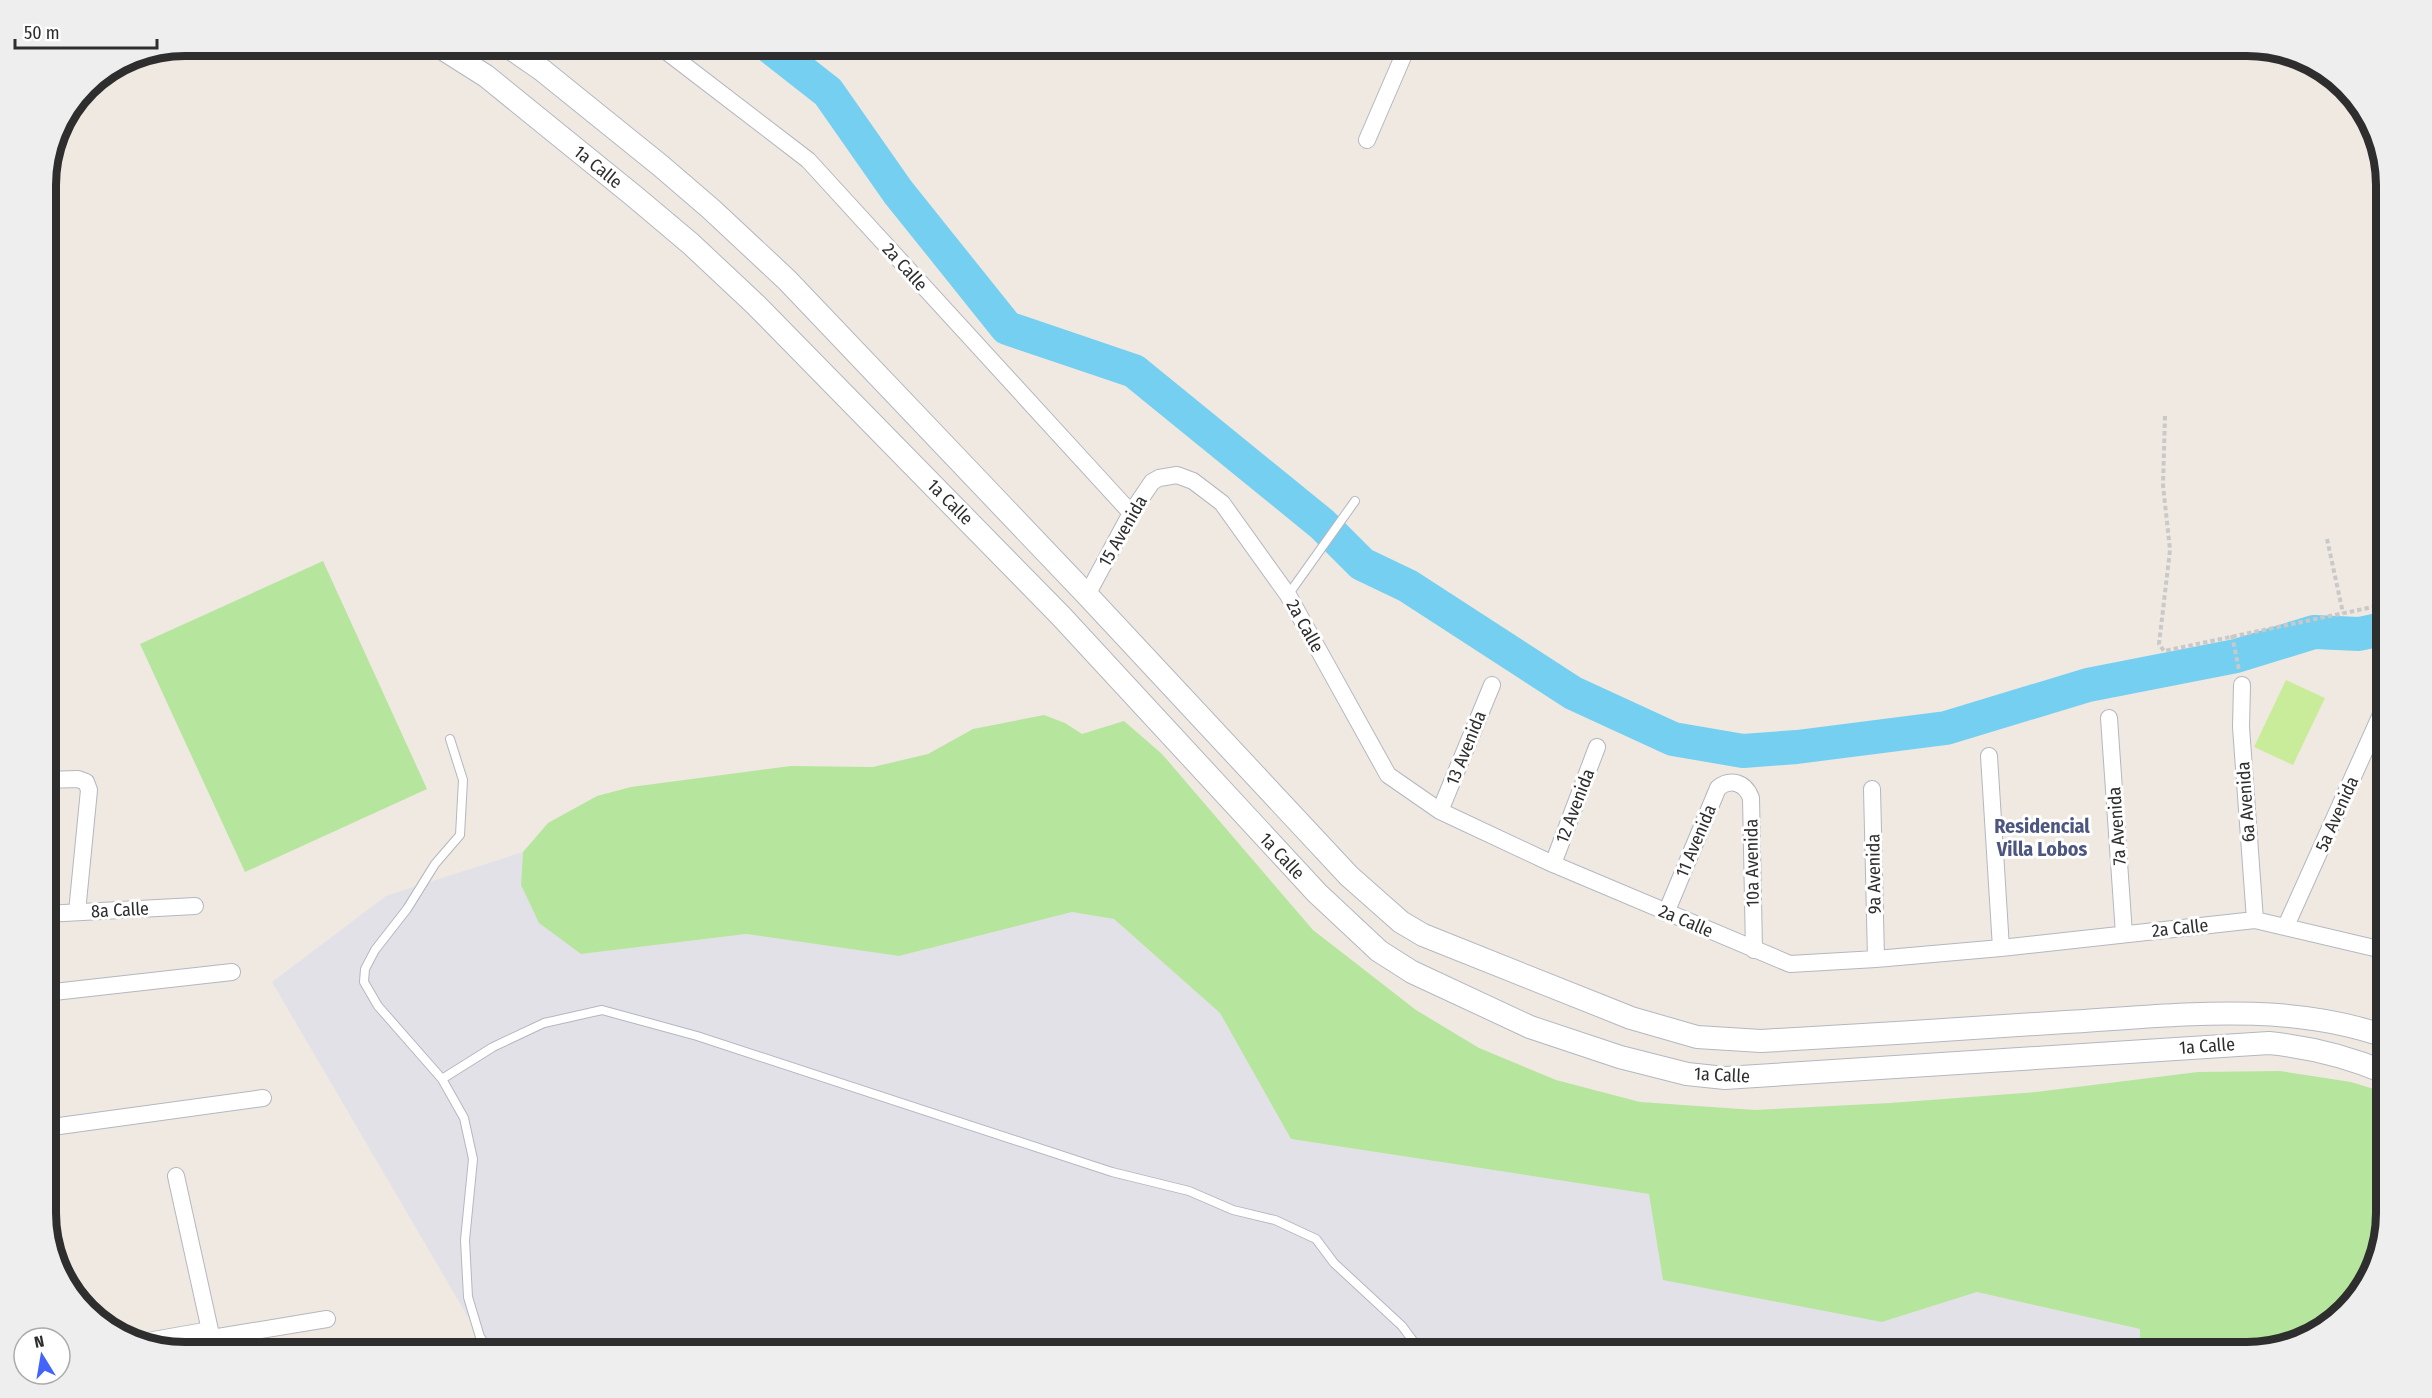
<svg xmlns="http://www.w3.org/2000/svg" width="2432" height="1398" font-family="'Fira Sans Condensed',sans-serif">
	<rect width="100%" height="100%" fill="#efe9e1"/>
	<!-- industrial -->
	<path fill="#e3e1e8" d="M523,852L521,885L581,954L746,934L899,956L1072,912L1114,919L1220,1013L1291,1139L1649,1194L1882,1322L1977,1292L2140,1329V1353H489L272,982L386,896Z"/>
	<!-- green -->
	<path fill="#b6e59e" d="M323,561L427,789L245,872L140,644Z
		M1044,715L1065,723L1082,734L1124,721L1162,754L1313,930L1416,1010L1479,1048L1556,1080L1640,1102L1755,1110L1890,1103L2036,1092L2198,1072L2280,1071L2351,1082L2387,1093V1214L2369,1283L2318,1334L2248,1353H2140V1329L1977,1292L1882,1322L1663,1280L1649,1194L1291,1139L1220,1013L1114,919L1072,912L899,956L746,934L581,954L539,923L521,885L523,852L548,823L597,796L631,787L791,766L873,767L928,754L973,729Z"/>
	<!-- pitch -->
	<path fill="#c9ec9a" d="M2286,680L2325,698L2293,765L2254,747Z"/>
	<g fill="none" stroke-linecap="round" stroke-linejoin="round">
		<!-- river -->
		<path stroke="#75cff0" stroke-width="34" d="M768,45L828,92L898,192L1007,328L1134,371L1322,524L1362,564L1408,586L1573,693L1673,739L1743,751L1797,747L1946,728L2088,685L2236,656L2314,632L2359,634L2387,628"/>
		<defs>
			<path id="service" d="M1288,595L1355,501
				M450,739L463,780L460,835L435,864L407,909L375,950L365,969L364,982L378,1006L442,1079L464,1118L473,1159L465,1240L468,1297L480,1337L492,1353
				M442,1079L493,1047L544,1023L602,1010L697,1036L1112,1172L1189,1191L1233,1210L1275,1220L1316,1239L1334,1263L1402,1326L1422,1353"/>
			<path id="minor" d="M658,45L808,160L1131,513
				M1367,140L1408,45
				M1087,595L1131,513L1152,482L1159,478L1177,475L1193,481L1222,503L1288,595L1388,775L1440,811L1553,864L1790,964L1876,959L2001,948L2255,920L2387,951
				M45,673H49
				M2242,685L2241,727L2255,920
				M2109,718L2124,934
				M1989,756L2001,948
				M45,780L78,779L86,782L89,790L77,912
				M1872,789L1876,959
				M1440,811L1492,685
				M1553,864L1597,747
				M1666,913L1718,788C1730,778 1745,782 1751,798L1754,950
				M45,914L195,906
				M2286,926L2387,701
				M45,993L232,972
				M45,1128L263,1098
				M176,1176L215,1353
				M212,1338L327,1319
				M142,1342L210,1330"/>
			<path id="secondary" d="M437,45L486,76L634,196L691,244L756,305L1061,616L1317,893L1379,951L1412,972L1530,1027L1620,1057L1687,1074L1725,1078L2269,1043C2310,1047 2349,1057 2387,1073
				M506,45L542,70L661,166L711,209L787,280L1087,595L1349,876L1401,922L1423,935L1631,1018L1697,1037L1761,1041C1863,1035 1964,1029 2066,1022C2173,1016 2284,1000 2387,1037"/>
		</defs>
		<!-- service casing -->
		<use href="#service" stroke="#b4b7c1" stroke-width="10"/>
		<!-- minor casing -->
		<use href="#minor" stroke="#b4b7c1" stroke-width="18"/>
		<!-- secondary casing -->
		<use href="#secondary" stroke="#b4b7c1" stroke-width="24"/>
		<!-- path -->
		<path stroke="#c9c9c9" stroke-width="4" stroke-dasharray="4.5 3" stroke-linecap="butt" d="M2165,416L2163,485L2170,550L2159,644L2164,651L2387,604
			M2327,539L2343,613
			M2232,635L2239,670"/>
		<!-- service -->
		<use href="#service" stroke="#fff" stroke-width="8"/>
		<!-- minor -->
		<use href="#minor" stroke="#fff" stroke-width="16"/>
		<!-- secondary -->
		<use href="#secondary" stroke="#fff" stroke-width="22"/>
	</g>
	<g text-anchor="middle" stroke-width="6" stroke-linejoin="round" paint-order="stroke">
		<!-- street labels -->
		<g font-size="18" fill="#2e2e2e" stroke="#fff">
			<text transform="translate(598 167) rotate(39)" y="6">1a Calle</text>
			<text transform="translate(905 267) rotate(48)" y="6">2a Calle</text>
			<text transform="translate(950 502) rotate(45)" y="6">1a Calle</text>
			<text transform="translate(1123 531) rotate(-60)" y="6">15 Avenida</text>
			<text transform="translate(1305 626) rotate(61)" y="6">2a Calle</text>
			<text transform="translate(1466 748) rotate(-68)" y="6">13 Avenida</text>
			<text transform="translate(2246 802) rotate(-94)" y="6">6a Avenida</text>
			<text transform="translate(1575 806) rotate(-69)" y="6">12 Avenida</text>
			<text transform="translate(2337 814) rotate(-66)" y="6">5a Avenida</text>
			<text transform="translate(2117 826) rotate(-94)" y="6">7a Avenida</text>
			<text transform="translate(1696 841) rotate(-67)" y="6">11 Avenida</text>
			<text transform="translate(1282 856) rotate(47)" y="6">1a Calle</text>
			<text transform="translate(1752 863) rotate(-91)" y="6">10a Avenida</text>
			<text transform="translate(1874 874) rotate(-91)" y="6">9a Avenida</text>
			<text transform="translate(120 910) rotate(-3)" y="6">8a Calle</text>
			<text transform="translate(1686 921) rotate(23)" y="6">2a Calle</text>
			<text transform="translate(2180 928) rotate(-6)" y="6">2a Calle</text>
			<text transform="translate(2207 1046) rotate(-4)" y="6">1a Calle</text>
			<text transform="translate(1722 1075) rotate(3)" y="6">1a Calle</text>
		</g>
		<!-- neighbourhood labels -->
		<g font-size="20" font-weight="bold" fill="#4d5680" stroke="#fff">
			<text x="2042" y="833">Residencial<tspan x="2042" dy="23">Villa Lobos</tspan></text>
		</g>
	</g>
	<!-- crop -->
	<path d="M0 0H2432V1398H0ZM185 56H2247A129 129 0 0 1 2376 185V1213A129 129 0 0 1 2247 1342H185A129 129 0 0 1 56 1213V185A129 129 0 0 1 185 56Z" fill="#eee" fill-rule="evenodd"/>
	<path fill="none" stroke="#2e2e2e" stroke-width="8" d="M185 56H2247A129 129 0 0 1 2376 185V1213A129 129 0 0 1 2247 1342H185A129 129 0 0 1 56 1213V185A129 129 0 0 1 185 56Z"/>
	<!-- north arrow -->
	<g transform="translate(42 1356) rotate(349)"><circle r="28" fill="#ffffff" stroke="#ababab" stroke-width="1.5"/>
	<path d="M0-4.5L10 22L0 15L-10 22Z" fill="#4264fb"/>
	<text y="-9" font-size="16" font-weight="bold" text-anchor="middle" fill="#2e2e2e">N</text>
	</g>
	<!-- scale -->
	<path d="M15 39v9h142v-9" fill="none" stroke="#2e2e2e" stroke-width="3"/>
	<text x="24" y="39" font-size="18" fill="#2e2e2e" stroke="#ffffff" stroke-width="4.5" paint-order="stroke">50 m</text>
</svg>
